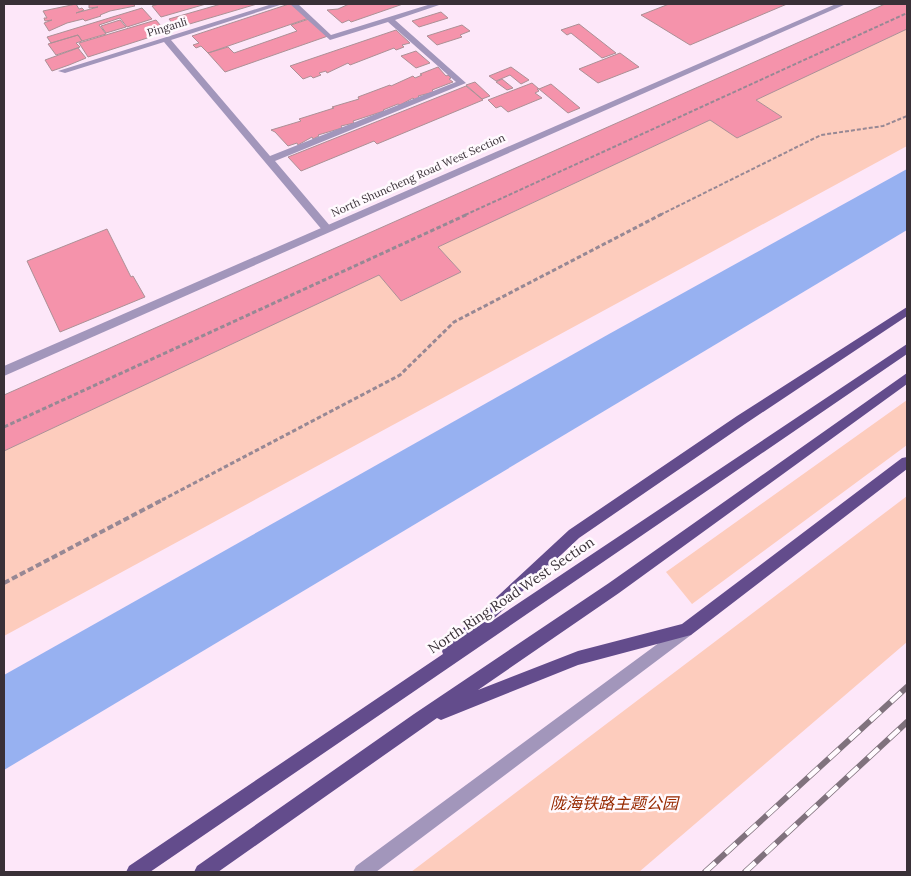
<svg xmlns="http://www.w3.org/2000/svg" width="911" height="876" font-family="Lora,'Noto Sans SC',serif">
	<rect width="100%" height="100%" fill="#fde7f9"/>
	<!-- green -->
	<path fill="#fdccbd" d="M907,29V146L4,636V451L379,275L402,301L461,272L438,247L710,120L738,138L781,117L756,100Z
		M907,400V445L692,604L666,572Z
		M907,496V642L639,872H411Z"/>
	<!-- water -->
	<path fill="#97b1f1" d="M907,169V230L4,770V675L609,334Z"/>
	<!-- building -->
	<path fill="#f593ab" stroke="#ac9096" d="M76,4L79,9L82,8L84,10L76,13L98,7L89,8V4H133L135,6L110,11L100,15L101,16L85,21L83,19L67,23L49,31L44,23L52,20L45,21L44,18H47L43,11Z
		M159,4H206L161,17L152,6Z
		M221,4H257L176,28L169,19Z
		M289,4H292L309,18L208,53L201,46L196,48L193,45L199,43L192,36Z
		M349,4H403L351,22L349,20L342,23L327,10L338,9Z
		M669,4H787L690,45L641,15Z
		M885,4H907V29L756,100L782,117L737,138L710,120L438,247L461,272L401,301L379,275L4,451V395Z
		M142,8L152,19L127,27L120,18L99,25L106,34L82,41L78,35L51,43L47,37Z
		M441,12L448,18L419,27L412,21Z
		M309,19L328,36L225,72L208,53L228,47L234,53L297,31L291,25Z
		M120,20L126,27L106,33L101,26Z
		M156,20L166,32L88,57L79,43Z
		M579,24L616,53L602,58L571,33L567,35L561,30Z
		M462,25L470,31L460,35L462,37L437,45L427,36Z
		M396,30L410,43L402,45L404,47L396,50L394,48L350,65L348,63L327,73L326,71L319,73L321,75L313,78L311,76L303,79L290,66Z
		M78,35L82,41L76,43L80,47L56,55L48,44Z
		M78,48L86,58L69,65L52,71L45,60Z
		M416,51L430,63L416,68L401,56Z
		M620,53L639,67L598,83L579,69Z
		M438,67L446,76L448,75L451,78L449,79L453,82L432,90L434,92L418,96L420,98L415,100L413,98L400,105L398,104L383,110L384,111L353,121L354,123L341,126L342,128L318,135L319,136L313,139L312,137L298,145L297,143L288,146L275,132L271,130L301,121L299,119L334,108L332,107L359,99L358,97L390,85L391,86L413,76L415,78L422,75L420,74Z
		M511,67L529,80L521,84L510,75L496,81L489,76Z
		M502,79L513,88L507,90L496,82Z
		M475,82L490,96L482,99L466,85Z
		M532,83L539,89H537L539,91L535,93L542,98L508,112L501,106L496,108L488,100Z
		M551,84L580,108L568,113L539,89Z
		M466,86L483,100L377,144L374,141L301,171L288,157Z
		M107,229L131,277L133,276L145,297L60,332L27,261Z"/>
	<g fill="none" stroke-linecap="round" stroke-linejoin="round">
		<!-- path-far2 -->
		<path stroke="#978894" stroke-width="2" stroke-dasharray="4 2" stroke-linecap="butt" d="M465,215L907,13
			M660,215L821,135L883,126L907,116"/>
		<!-- path-far1 -->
		<path stroke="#978894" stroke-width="3" stroke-dasharray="4.5 2.5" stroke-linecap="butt" d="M4,427L468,214
			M162,500L400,375L454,322L662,214"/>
		<!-- path -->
		<path stroke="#978894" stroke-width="4" stroke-dasharray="6 3" stroke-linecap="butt" d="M4,583L164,499"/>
		<!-- minor -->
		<path fill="#a296bb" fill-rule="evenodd" d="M272,4H283L171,40L270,156L456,82L388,22L330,40L290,4H298L331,35L431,4H442L395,20L466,83L275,161L331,227L332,229L327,232L323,231L164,42L65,73L58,71Z
			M686,623L691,625L693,630L691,635L376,872H353L356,866Z"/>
		<!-- tertiary -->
		<path fill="#a296bb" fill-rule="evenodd" d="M836,4H846L4,376V366Z"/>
		<!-- primary -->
		<path fill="#634c8c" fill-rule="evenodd" d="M907,307V316L745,424L579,538L489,623L907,344V354L150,872H126L129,866L443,654L442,651L444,646L569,530L737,416Z
			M907,373V384L619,593L478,690L578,651L682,624L902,458L907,457V469L691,635L578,665L441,720L437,718L218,872H194L197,866L414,714L609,583Z"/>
		<defs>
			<path id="rail" d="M705,872L907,687
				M745,872L907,722"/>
		</defs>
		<!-- rail casing -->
		<use href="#rail" stroke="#80727d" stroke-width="6"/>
		<!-- rail -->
		<use href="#rail" stroke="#fffafe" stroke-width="4.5" stroke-dasharray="14" stroke-linecap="butt"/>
	</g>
	<g text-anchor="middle" stroke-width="5" stroke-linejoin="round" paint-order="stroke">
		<!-- far-street labels -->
		<g font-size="11" fill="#393037" stroke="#fffafe">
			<text transform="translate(167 27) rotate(-17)" y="4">Pinganli</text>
			<text transform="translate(418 175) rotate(-24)" y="4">North Shuncheng Road West Section</text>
		</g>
		<!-- street labels -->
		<g font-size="14" fill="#393037" stroke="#fffafe">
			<text transform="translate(511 595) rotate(-34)" y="5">North Ring Road West Section</text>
		</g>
		<!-- near-park labels -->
		<g font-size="16" font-style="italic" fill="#972900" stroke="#fffafe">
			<text x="614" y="809">陇海铁路主题公园</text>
		</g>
	</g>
	<!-- border -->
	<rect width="911" height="876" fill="none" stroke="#393037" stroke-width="10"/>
</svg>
